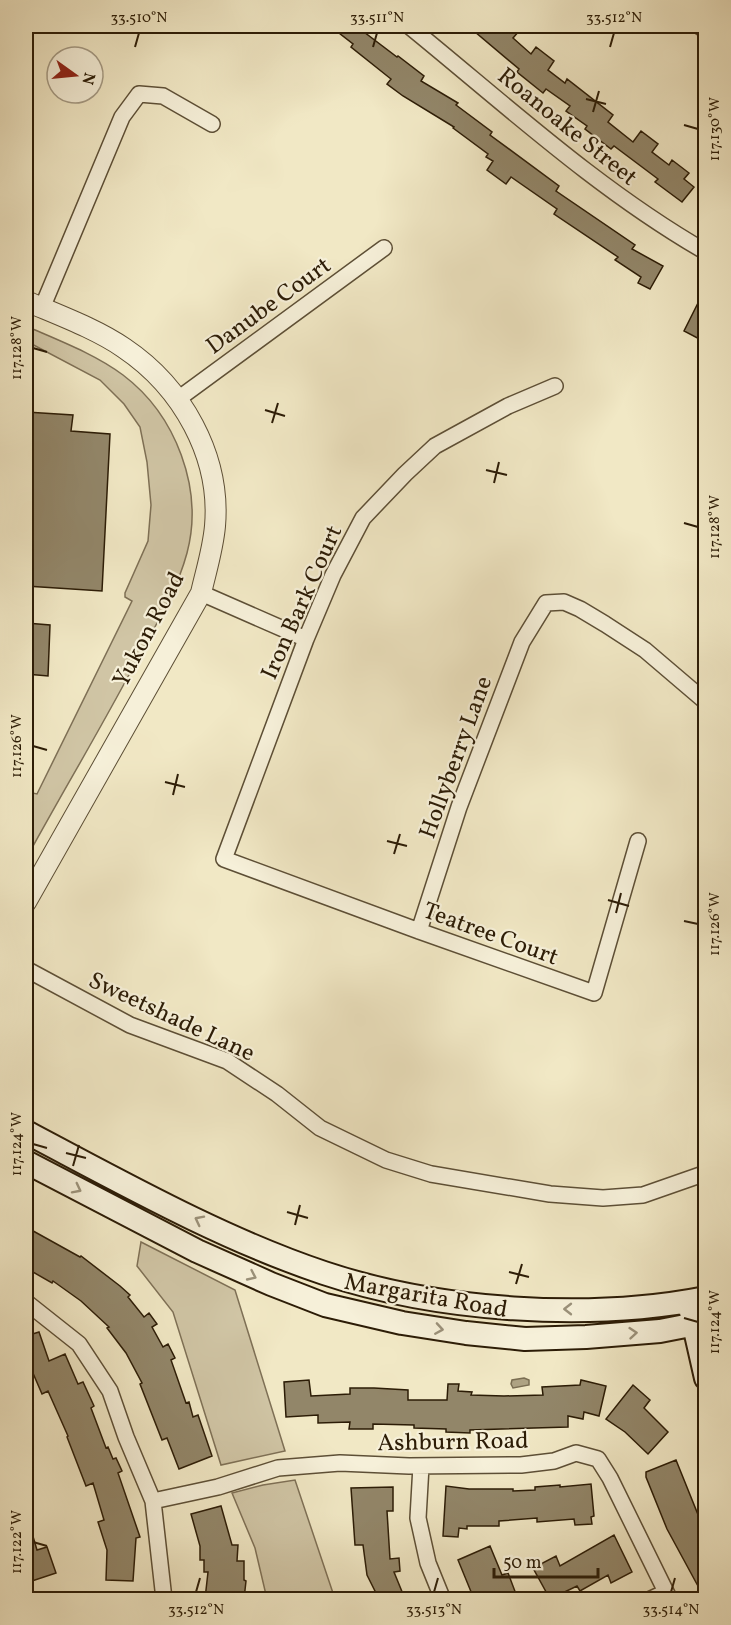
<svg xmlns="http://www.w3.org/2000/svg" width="731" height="1625" font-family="Vollkorn,serif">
	<rect width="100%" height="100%" fill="#f1e8c5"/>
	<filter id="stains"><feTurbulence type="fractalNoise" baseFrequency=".00333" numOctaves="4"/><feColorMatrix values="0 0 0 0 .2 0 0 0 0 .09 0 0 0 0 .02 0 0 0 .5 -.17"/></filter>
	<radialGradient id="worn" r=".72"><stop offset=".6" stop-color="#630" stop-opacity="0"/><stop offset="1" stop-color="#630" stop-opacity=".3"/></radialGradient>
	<!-- green -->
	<path fill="#d0c5a5" stroke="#7e7056" stroke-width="1.5" d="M26,326C58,340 95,354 123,375C176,415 204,489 187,553C177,590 157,623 139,656C103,725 63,791 26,859V827H28L33,806L26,804V793L28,792L37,794L132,601L125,597V593L148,541L151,505L147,462L140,427L124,404L100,380L26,341Z
		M141,1242L235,1290L285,1451L221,1465L173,1312L137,1266Z
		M295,1480L335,1599H267L255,1548L232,1493L263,1485Z"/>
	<!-- water -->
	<path fill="#aea384" stroke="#7a6d52" stroke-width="1.5" d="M524,1378L529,1380V1385L513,1388L511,1384L512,1380Z"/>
	<!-- building -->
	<path fill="#928669" stroke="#2c1c06" stroke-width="1.5" d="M330,26H356L397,57L398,56L424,76L421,81L458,103L456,105L492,132L490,135L559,186L556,191L635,245L632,249L663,266L650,289L638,283L641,277L615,260L618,257L554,214L557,209L511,177L506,184L487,170L493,161L486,157L488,154L453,128L454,127L403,96L387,84L391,79L351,47L353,44Z
		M468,26H514L520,30L513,38L531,54L536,47L554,61L548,70L565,83L567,79L613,115L608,122L633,142L641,131L658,144L652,152L669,165L672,160L689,173L684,179L694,187L682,202L655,182L658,179L614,146L611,149L585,129L587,126L566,111L570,106L546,89L543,93L517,72L519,69Z
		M705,289V342L684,331Z
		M26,412L73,415L71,431L110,434L102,591L26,586Z
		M26,623L50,625L48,676L26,674Z
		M26,1227L80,1257L81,1256L120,1286L130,1295L128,1297L144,1317L149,1313L157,1324L152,1327L163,1347L168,1344L175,1358L171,1360L186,1403L189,1402L193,1417L198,1415L212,1456L179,1469L167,1438L162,1440L140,1384L142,1383L126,1353L107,1328L109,1327L81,1301L53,1281L52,1283L26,1268Z
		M39,1332L49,1361L65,1354L78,1384L83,1382L94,1406L91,1408L106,1448L108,1447L113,1459L116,1458L122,1471L118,1473L140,1537L136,1538L133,1581L106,1580L107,1550L98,1522L104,1520L93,1483L86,1486L67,1437L68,1436L48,1391L42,1394L29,1364L26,1365V1336Z
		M309,1380L311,1396L350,1394V1388H374L408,1390V1400H447L448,1384H459L458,1391L472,1392L471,1395L504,1396L543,1395L542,1387L580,1385L581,1380L606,1386L599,1416L584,1412L583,1419L568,1416V1427L470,1430V1433L446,1432V1429L414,1428V1425L373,1424V1429H349L350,1422L318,1423V1415L286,1417L284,1382Z
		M633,1385L650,1400L644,1408L668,1432L648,1454L625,1432L606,1419Z
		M676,1460L699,1517L705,1513V1599L667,1529L646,1477V1472Z
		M591,1484L594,1516L591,1517L592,1524L575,1525L574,1519L537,1522V1518L499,1521V1526H467V1529L459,1528L458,1537L443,1536L446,1486L469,1489H513V1491L535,1490V1487L560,1485V1487Z
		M393,1487V1511H387L390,1559L399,1558L400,1571L394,1572L405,1599H379L367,1575L363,1545H355L351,1488Z
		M221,1506L232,1545H238L237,1561H244V1580L246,1581L244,1599H205L208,1572H204V1560H200V1546L191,1514Z
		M26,1523H29L37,1550L47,1547L56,1573L26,1583Z
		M614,1535L632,1572L611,1583L608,1575L580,1591L577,1586L550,1599L533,1568L556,1556L560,1566Z
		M490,1546L502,1575L508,1573L516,1594L503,1599H474L458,1560Z"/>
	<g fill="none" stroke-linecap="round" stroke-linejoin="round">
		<defs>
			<path id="minor" d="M409,26C505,104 598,190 706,252
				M699,26L706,31
				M42,308L122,117L139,94L163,96L212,124
				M555,386L508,406L435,446L405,474L363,518L333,575L306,639L224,859L419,931L594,993L638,841
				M178,399L384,248
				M201,593L306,639
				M419,931L459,807L522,642L546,603L564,602L580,609L605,624L645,650L706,702
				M26,969L130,1025L227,1061L277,1094L320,1128L386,1160L431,1174L550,1194L603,1198L643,1195L706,1173
				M26,1302L79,1344L110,1391L126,1437L153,1501L164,1599
				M421,1466L418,1518L428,1563L443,1600
				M153,1501L218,1487L278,1468L340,1463L409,1466L521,1465L554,1461L576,1453L598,1459L610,1478L670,1600
				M649,1600L666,1592"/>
			<path id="tertiary" d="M26,301C56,314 97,329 124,348C182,387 221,456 215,526C213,549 206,571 201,593L26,902"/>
			<path id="secondary" d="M26,1132C121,1182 222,1239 324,1273C438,1311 588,1321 706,1298
				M26,1162L197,1251L271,1284L325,1305L402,1323L466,1333L525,1339L586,1337L660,1331L706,1322
				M691,1312L706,1378"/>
		</defs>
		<!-- minor casing -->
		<use href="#minor" stroke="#5d4f36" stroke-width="18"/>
		<!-- tertiary casing -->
		<use href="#tertiary" stroke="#5d4f36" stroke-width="22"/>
		<!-- secondary casing -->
		<use href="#secondary" stroke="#2c1c06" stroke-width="26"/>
		<!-- minor -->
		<use href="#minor" stroke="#f6f0d9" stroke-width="15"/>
		<!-- tertiary -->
		<use href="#tertiary" stroke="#f6f0d9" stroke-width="20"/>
		<!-- secondary -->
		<use href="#secondary" stroke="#f6f0d9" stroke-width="22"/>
	</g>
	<!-- one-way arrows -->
	<defs><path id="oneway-chevron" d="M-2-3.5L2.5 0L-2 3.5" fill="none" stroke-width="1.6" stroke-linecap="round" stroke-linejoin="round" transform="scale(1.5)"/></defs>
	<g stroke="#9b917a">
		<use href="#oneway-chevron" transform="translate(77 1189) rotate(27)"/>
		<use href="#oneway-chevron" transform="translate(199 1220) rotate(-153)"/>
		<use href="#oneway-chevron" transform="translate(252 1276) rotate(25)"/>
		<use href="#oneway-chevron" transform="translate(568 1309) rotate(180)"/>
		<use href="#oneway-chevron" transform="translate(439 1329) rotate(9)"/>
		<use href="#oneway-chevron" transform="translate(633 1333) rotate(-5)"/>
	</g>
	<!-- ticks -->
	<path fill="none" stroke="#2c1c06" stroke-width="2" d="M135,47L139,33M373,47L377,33M610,47L614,33M586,99L606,104M593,112L599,91M684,125L698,129M33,348L47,352M265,410L285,416M272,423L278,403M486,470L507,475M494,483L499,462M684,523L698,527M33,746L47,750M165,782L185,787M173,795L178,774M387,841L407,846M394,854L400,834M608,900L629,906M616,913L621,893M684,921L698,924M33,1144L47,1148M66,1153L86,1158M73,1166L79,1145M287,1212L308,1218M295,1225L300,1205M509,1272L529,1277M516,1284L522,1264M684,1318L698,1322M33,1542L47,1546M196,1592L200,1578M434,1592L438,1578M671,1592L675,1578"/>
	<g text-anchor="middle" stroke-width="4.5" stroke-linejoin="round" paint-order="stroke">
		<!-- street labels -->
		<g font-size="24" fill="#2c1c06" stroke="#f6f0d9">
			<text transform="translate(568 126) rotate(39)" y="8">Roanoake Street</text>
			<text transform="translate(268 305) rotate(-36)" y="8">Danube Court</text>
			<text transform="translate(301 602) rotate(-66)" y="8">Iron Bark Court</text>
			<text transform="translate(148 629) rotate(-62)" y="8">Yukon Road</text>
			<text transform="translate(455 757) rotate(-70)" y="8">Hollyberry Lane</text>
			<text transform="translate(491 933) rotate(20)" y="8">Teatree Court</text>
			<text transform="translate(172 1016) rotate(25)" y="8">Sweetshade Lane</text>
			<text transform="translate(426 1295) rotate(10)" y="8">Margarita Road</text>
			<text transform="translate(453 1441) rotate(-1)" y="8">Ashburn Road</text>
		</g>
	</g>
	<!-- margin -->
	<rect width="731" height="1625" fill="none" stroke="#f1e8c5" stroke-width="66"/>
	<!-- north arrow -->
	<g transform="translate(75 75) rotate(105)"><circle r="28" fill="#f6f0d9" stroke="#a59b85" stroke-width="1.5"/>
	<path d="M0-4.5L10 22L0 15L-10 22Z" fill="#8f2418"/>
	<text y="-9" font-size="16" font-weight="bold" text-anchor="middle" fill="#2c1c06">N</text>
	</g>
	<!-- scale -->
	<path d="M494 1568v9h104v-9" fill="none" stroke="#2c1c06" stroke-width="3"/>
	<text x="503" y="1568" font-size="18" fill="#2c1c06" stroke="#f6f0d9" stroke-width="4.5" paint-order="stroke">50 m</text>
	<rect x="33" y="33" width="665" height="1559" fill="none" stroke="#2c1c06" stroke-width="2"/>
	<g font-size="15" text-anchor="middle" fill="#2c1c06">
		<text x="139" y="22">33.510°N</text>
		<text x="377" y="22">33.511°N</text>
		<text x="614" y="22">33.512°N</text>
		<text transform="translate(714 129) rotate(-90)" y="5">117.130°W</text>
		<text transform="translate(16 348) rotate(-90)" y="5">117.128°W</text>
		<text transform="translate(714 527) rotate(-90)" y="5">117.128°W</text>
		<text transform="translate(16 746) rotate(-90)" y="5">117.126°W</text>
		<text transform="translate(714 924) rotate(-90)" y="5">117.126°W</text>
		<text transform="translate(16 1144) rotate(-90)" y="5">117.124°W</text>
		<text transform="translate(714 1322) rotate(-90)" y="5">117.124°W</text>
		<text transform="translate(16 1542) rotate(-90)" y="5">117.122°W</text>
		<text x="196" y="1614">33.512°N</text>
		<text x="434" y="1614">33.513°N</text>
		<text x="671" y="1614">33.514°N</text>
	</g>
	<rect width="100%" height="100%" filter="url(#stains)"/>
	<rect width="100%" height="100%" fill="url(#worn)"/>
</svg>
